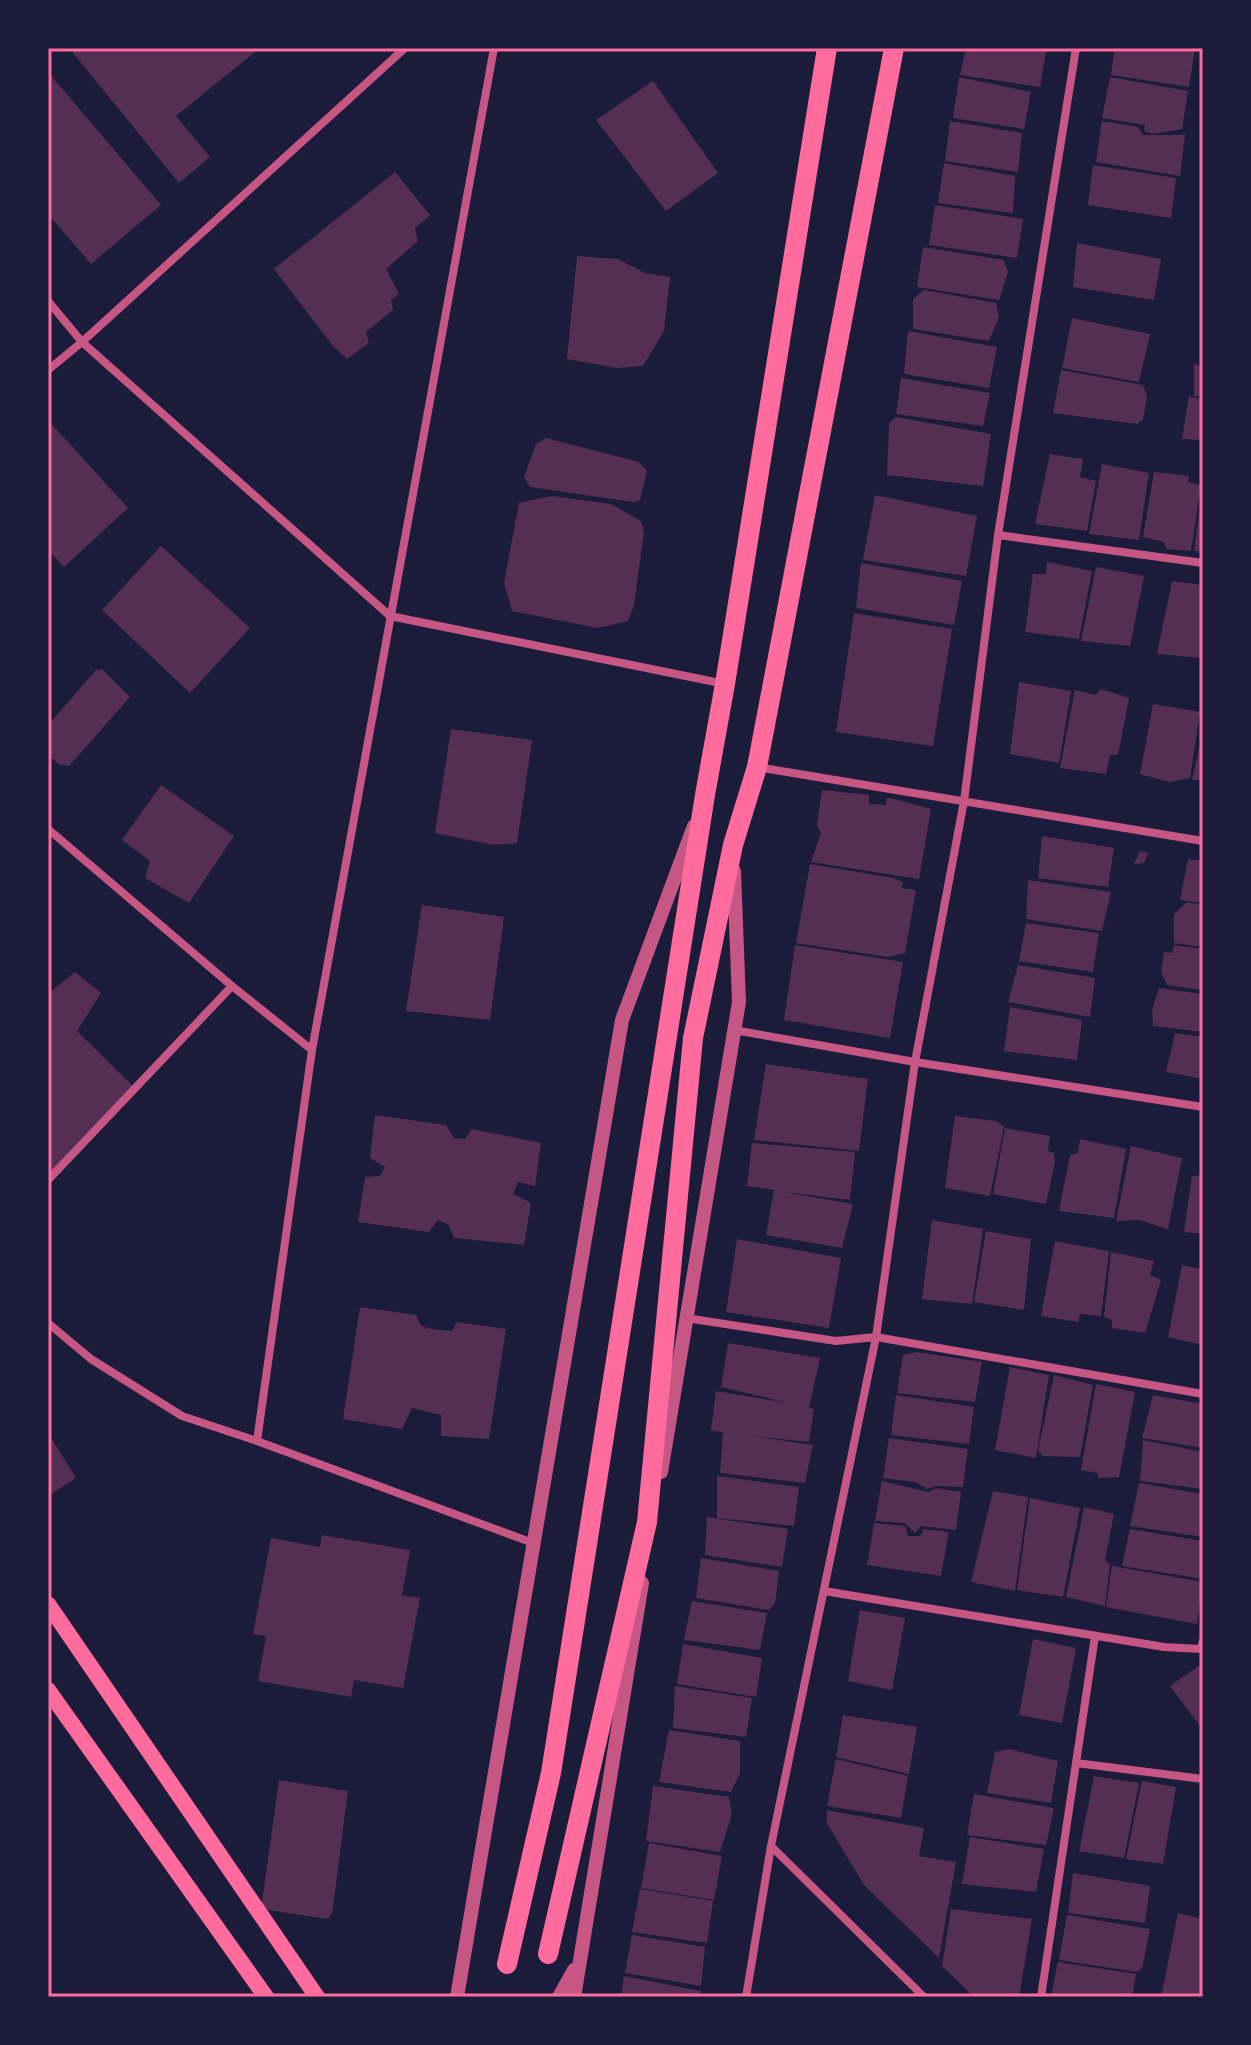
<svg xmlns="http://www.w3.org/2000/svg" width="1251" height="2045" font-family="'Varela Round',sans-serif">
	<rect width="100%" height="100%" fill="#1b1b3a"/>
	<!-- building -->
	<path fill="#542f53" d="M69,48H260L176,116L210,157L179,183Z
		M966,48H1025L1046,51L1040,87L960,75Z
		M1115,48H1195L1189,87L1111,75Z
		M48,72L161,205L91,264L48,214Z
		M959,77L1031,92L1024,129L953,118Z
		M1110,77L1188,91L1182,129L1152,134L1144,131L1145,125L1102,118Z
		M653,81L718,173L666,211L596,120Z
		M950,121L1022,133L1018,172L945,161Z
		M1102,121L1138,127L1143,135H1185L1180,176L1096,162Z
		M944,163L1015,176L1013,213L938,203Z
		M1093,165L1176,178L1171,218L1088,205Z
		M395,172L430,215L415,228L418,241L386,269L399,294L391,300L393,310L366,332L369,343L347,359L333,346L274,269Z
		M935,205L1023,219L1017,258L929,245Z
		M1077,243L1161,259L1154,300L1073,287Z
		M923,247L1004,260L1008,272L999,300L917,287Z
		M577,256L618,259L645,273L670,277L664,331L643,366L616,368L567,359Z
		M924,290L996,303L999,317L989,341L913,329V299Z
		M1072,318L1150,334L1139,382L1062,368Z
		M908,331L997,347L989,388L904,374Z
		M1203,359V397L1194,396V364L1200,366Z
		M1061,370L1143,385L1147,397L1143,419L1137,424L1053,413Z
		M901,378L990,393L983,426L896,414Z
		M1189,396L1203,400V440L1182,439Z
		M896,417L991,434L983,486L887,475L889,423Z
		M48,420L128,508L64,567L48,550Z
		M546,438L639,462L647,471L640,500L633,502L530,487L524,477L536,444Z
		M1050,454L1083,459L1080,477L1096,481L1087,531L1035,524Z
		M1102,464L1149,473L1139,540L1089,534Z
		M1154,472L1189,476L1188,482L1201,486L1191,551L1166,549L1164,542L1143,537Z
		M875,495L977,516L966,576L863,560Z
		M552,496L611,504L641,521L644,532L634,605L628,621L598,628L512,611L504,583L519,503Z
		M1201,498L1203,552L1194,551Z
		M161,546L250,628L190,693L102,610Z
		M1047,562L1092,571L1079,639L1025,632L1033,574H1046Z
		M861,563L962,581L954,625L856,608Z
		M1096,567L1144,576L1130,646L1081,641Z
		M1172,581L1202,585L1203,658L1157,654Z
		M854,613L952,629L933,746L836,732Z
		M102,669L130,697L69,766L58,764L48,754V725L96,670Z
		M1019,682L1071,691L1059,763L1010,754Z
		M1101,689L1129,698L1118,755H1110L1106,774L1060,768L1075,690L1095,695Z
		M1153,704L1200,712L1190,778L1169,782L1140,774Z
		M451,729L532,740L517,843L494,845L435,833Z
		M1202,735L1203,780H1192Z
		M161,785L234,836L189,903L145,878L150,861L122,840Z
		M822,790L869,795V804L886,805L887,798L895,799L931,809L919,879L811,862L821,833L817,825Z
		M1042,836L1114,848L1108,887L1038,878Z
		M1140,851L1148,853L1144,863L1134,864Z
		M1188,859L1203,861V903L1180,900Z
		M810,864L893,878L903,882L902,888L916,890L905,953L888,957L796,943Z
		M1028,880L1111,892L1102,931L1026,919Z
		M1187,902L1203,905V947L1174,943V914Z
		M422,905L504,917L490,1020L406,1011Z
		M1026,923L1099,933L1093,972L1019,961Z
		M795,945L903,962L890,1038L784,1020Z
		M1174,945L1203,949V990L1167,985L1161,972L1164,952L1172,953Z
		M1018,965L1095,978L1090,1017L1008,1002Z
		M75,972L101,993L77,1031L133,1086L48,1179V994Z
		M1159,988L1203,994V1032L1153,1026L1152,1010Z
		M1010,1007L1082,1020L1077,1060L1004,1051Z
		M1175,1033L1203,1037V1079L1166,1072Z
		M766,1064L868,1079L859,1151L754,1140Z
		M375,1115L446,1125L454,1138L465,1139L472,1129L541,1143L535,1186L518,1182L513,1194L531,1203L524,1245L454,1238L449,1225L438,1220L429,1232L358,1222L365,1177L380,1176L385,1167L370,1158Z
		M955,1116L996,1121L1004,1127L990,1196L945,1188Z
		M1005,1128L1050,1136L1048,1151L1054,1153L1055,1162L1046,1204L993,1194Z
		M1080,1139L1126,1149L1114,1218L1059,1211L1070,1155L1078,1153Z
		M752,1143L855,1152L850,1200L783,1192L853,1204L842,1248L766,1235L774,1190L747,1186Z
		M1131,1146L1182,1158L1168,1229L1139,1220L1116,1221Z
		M1203,1175V1234L1184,1232L1192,1176Z
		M932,1220L983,1229L972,1304L922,1299Z
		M986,1231L1031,1239L1024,1310L974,1302Z
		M737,1239L841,1258L829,1328L726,1312Z
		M1055,1241L1109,1251L1101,1316L1080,1314L1078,1322L1041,1316Z
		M1111,1252L1154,1261L1150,1275L1161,1280L1145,1333L1112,1328V1320L1104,1317Z
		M1182,1265L1203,1270V1345L1168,1337Z
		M360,1307L416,1315L421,1326L432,1329L452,1331L457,1322L506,1329L489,1439L441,1436V1415L412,1408L402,1429L343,1419Z
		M728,1343L820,1358L809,1408L814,1409L809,1442L752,1436L813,1445L805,1483L720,1473L723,1432L711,1431L716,1391L788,1403L721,1387Z
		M917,1352L982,1362L975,1402L897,1393L903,1355Z
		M1010,1367L1049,1375L1036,1458L995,1450Z
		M1054,1375L1093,1385L1080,1457L1043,1456L1038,1451Z
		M1096,1384L1135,1392L1119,1477L1098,1478V1473L1081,1470Z
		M896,1395L974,1407L969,1444L891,1435Z
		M1153,1395L1203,1404V1448L1142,1438Z
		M48,1433L76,1478L48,1496Z
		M889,1438L968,1449L963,1487L937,1486L927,1489L916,1482L883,1478Z
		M1143,1440L1203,1452V1489L1140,1481Z
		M717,1476L799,1487L794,1526L717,1518Z
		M882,1481L928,1492L936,1488L961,1492L956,1530L921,1526L915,1533L905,1523L875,1521Z
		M1139,1483L1203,1494V1537L1130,1526Z
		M993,1491L1028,1497L1015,1591L971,1582Z
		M1030,1498L1080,1508L1063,1597L1017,1590Z
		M1084,1507L1114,1514L1105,1560L1110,1565L1105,1606L1066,1597Z
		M707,1517L788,1529L782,1567L705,1555Z
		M874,1523L905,1526L908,1536H920L924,1529L949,1532L941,1576L867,1565Z
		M1130,1529L1203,1541V1579L1122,1566Z
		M322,1535L410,1550L402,1595L420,1598L403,1688L354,1680L351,1697L258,1681L266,1636L253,1634L271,1538L320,1547Z
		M701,1558L779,1571L775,1603L769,1610L696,1598Z
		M1112,1566L1203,1582L1197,1624L1106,1607Z
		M692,1601L767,1613L760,1650L684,1640Z
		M860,1610L905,1618L892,1690L848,1681Z
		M1033,1639L1076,1648L1062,1723L1019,1715Z
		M683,1644L762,1658L756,1697L677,1684Z
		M1203,1663V1730L1170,1686Z
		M675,1686L752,1698L746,1737L673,1728Z
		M843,1715L917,1727L909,1774L836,1757Z
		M669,1730L740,1741V1773L731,1792L659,1782Z
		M1009,1749L1058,1761L1051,1803L987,1793L995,1752Z
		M836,1759L908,1776L901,1818L827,1806Z
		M1094,1776L1139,1783L1124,1858L1079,1851Z
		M279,1780L348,1791L332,1914L328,1919L261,1909Z
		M1142,1781L1176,1787L1163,1864L1126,1859Z
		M653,1786L729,1797L732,1814L720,1852L646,1841Z
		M974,1794L1054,1808L1046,1845L967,1835Z
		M827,1810L924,1828L919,1856L956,1862L939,1958L864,1885L827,1823Z
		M970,1837L1044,1849L1036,1892L962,1884Z
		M649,1843L722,1856L714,1900L641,1888Z
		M1073,1873L1150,1886L1145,1923L1068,1913Z
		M640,1889L713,1901L707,1943L632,1932Z
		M951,1909L1032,1919L1019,1997H974L942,1966Z
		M1178,1913L1203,1919L1202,1997H1161Z
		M1067,1915L1150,1929L1142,1968L1137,1972L1059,1960Z
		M632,1935L705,1947L701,1986L625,1973Z
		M1058,1962L1136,1974L1132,1997H1051Z
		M624,1976L701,1991L700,1997H621Z"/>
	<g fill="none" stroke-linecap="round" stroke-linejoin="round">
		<!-- minor -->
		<path stroke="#c65784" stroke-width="8" d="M48,301L82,342L390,616L725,684
			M48,370L82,342L405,48
			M998,535L1203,563
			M757,767L1203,841
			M48,829L232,986L312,1050
			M734,1030L915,1062L1203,1107
			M48,1180L232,986
			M686,1318L836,1341L876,1337L1203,1394
			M48,1323L91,1359L182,1416L257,1441L533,1543
			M257,1441L312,1050L494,48
			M824,1591L1164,1647L1201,1649L1203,1641
			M1076,1763L1203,1779
			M771,1846L924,1997
			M746,1997L771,1846L876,1337L915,1062L964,801L998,535L1076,48
			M1041,1997L1095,1636"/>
		<!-- tertiary -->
		<path stroke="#c65784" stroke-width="14" d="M661,1472L739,1002L734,871
			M457,1997L622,1020L694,826
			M559,1997L574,1970
			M574,1997L642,1583"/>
		<!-- secondary -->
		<path stroke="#ff6b9d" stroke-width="16" d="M48,1604L317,1997
			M48,1690L266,1997"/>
		<!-- primary -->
		<path stroke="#ff6b9d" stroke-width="20" d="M548,1954L647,1522L693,1038L733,845L757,767L894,48
			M507,1964L551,1773L705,795L725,684L827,48"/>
	</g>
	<!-- border -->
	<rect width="1251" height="2045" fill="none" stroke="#1b1b3a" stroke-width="100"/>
	<rect x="50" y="50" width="1151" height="1945" fill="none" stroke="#ff6b9d" stroke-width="3"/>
</svg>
